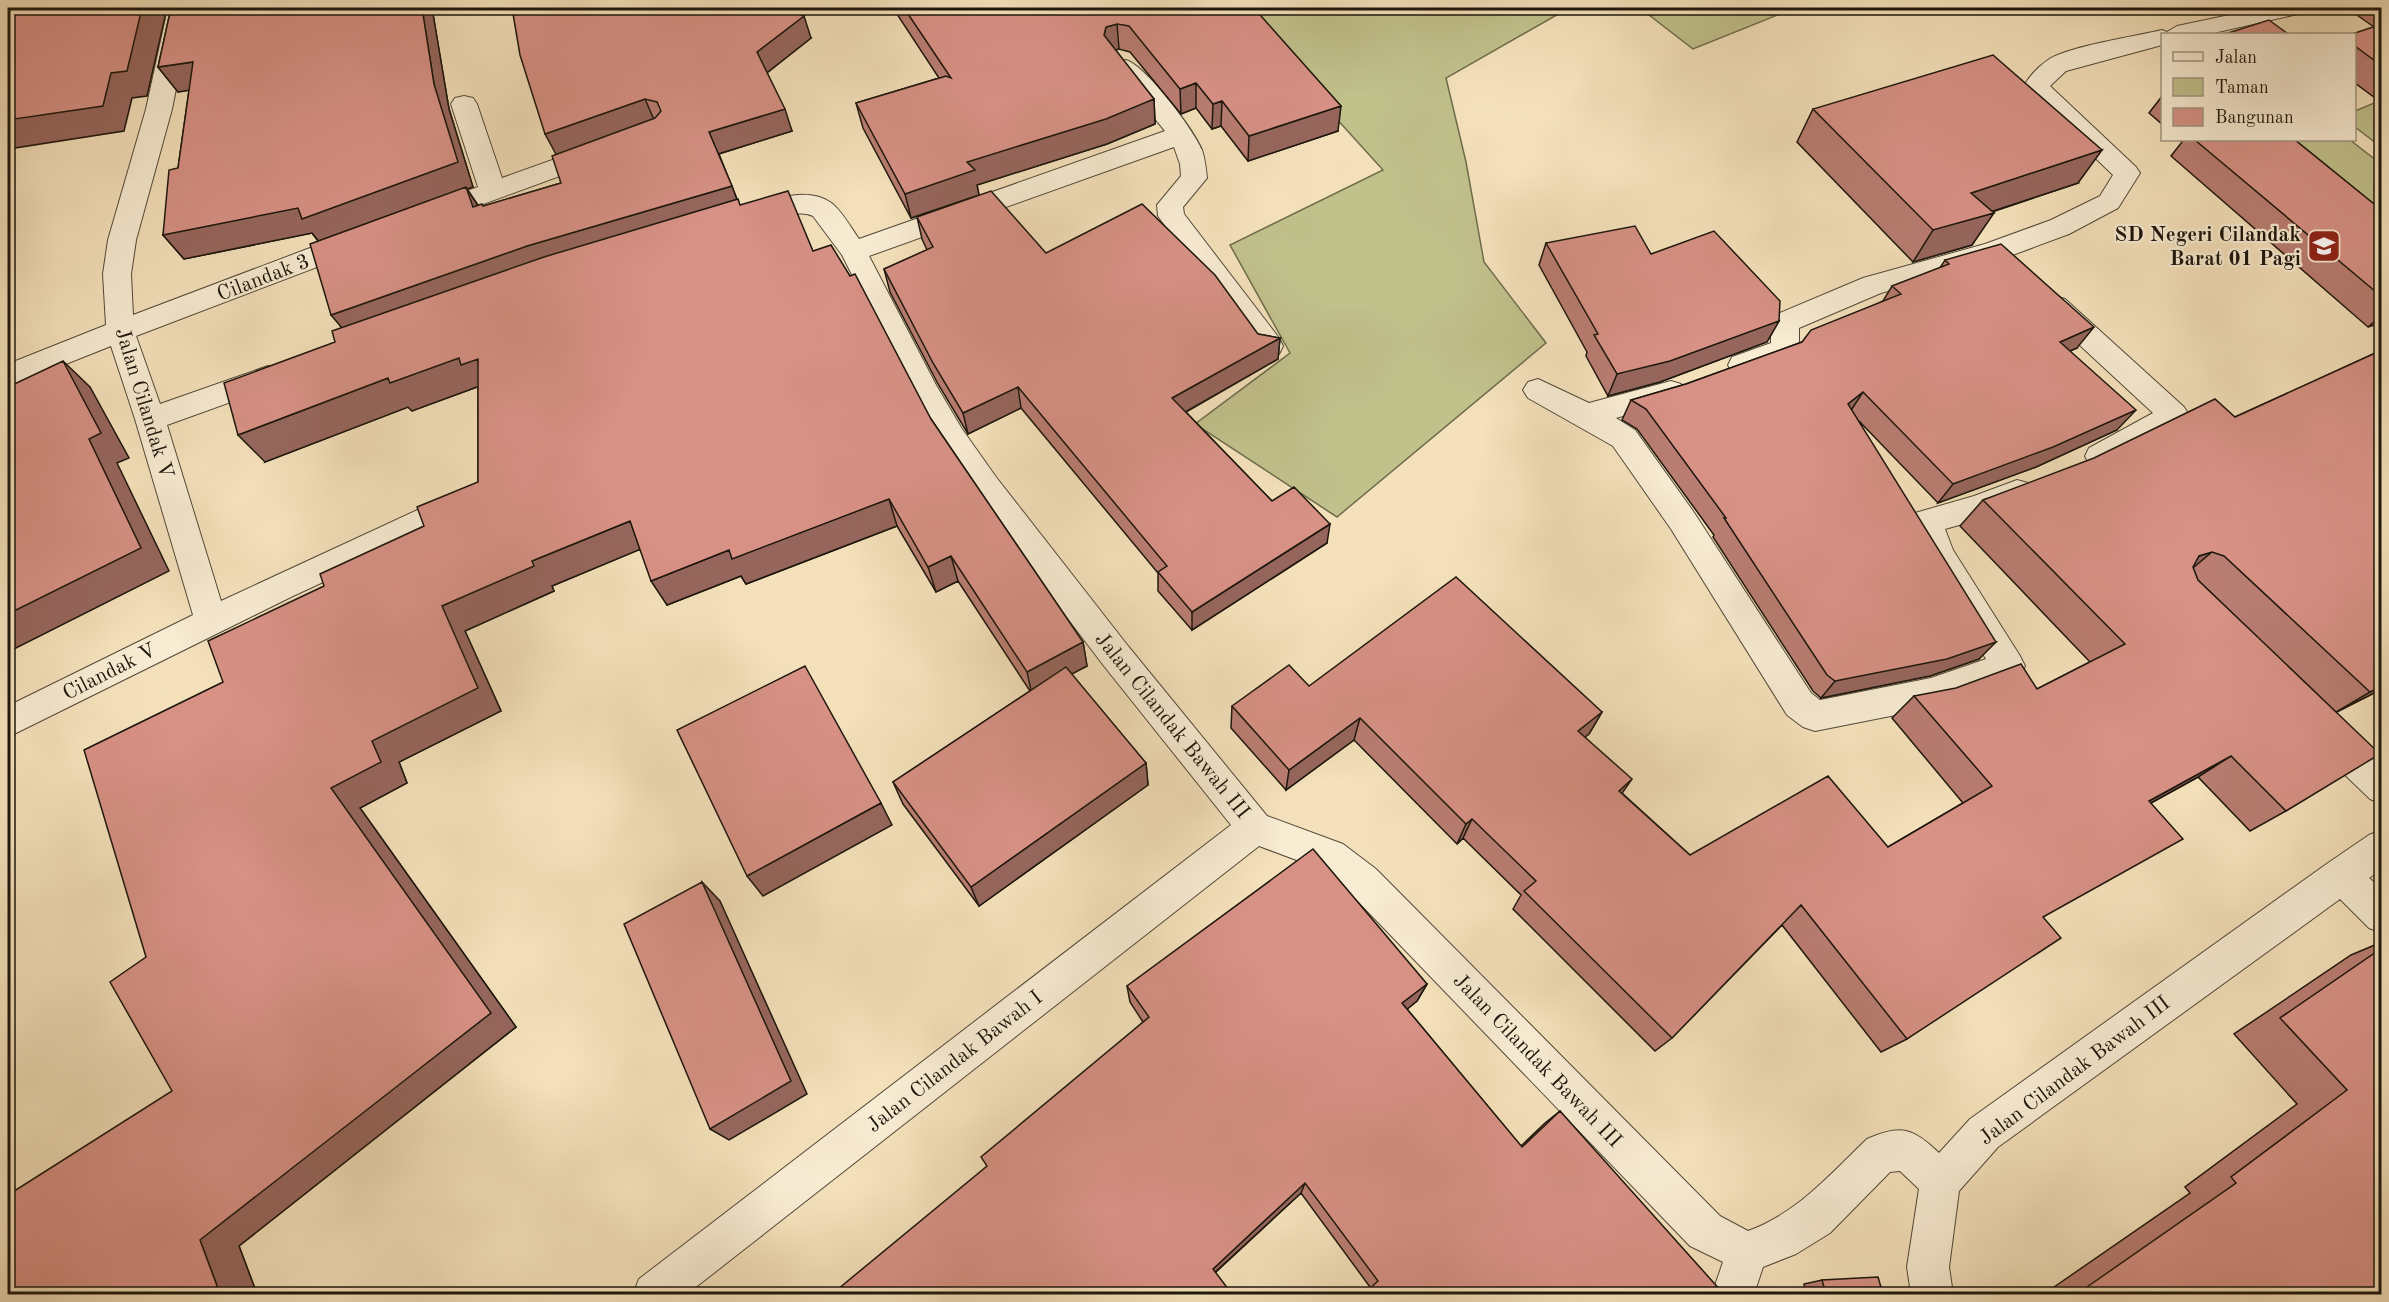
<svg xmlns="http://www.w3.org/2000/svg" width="2389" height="1302" font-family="'Old Standard TT',serif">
	<rect width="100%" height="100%" fill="#f4e1bb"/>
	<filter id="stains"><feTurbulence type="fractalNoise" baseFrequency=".00333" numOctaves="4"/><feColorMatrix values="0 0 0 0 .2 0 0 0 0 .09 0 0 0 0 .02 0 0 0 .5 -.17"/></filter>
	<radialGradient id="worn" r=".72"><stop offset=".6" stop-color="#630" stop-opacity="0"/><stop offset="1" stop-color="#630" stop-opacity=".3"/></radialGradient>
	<!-- green -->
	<path fill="#c1c18c" stroke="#6e6c4c" stroke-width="1.5" d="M1236,8H1569L1446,78L1466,162L1484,262L1546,343L1337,517L1195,424L1290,353L1230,245L1383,170Z
		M1640,8H1795L1693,49Z
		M2374,103L2381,109V147L2355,127V111Z
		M2259,140H2350L2381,164V206L2353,216Z"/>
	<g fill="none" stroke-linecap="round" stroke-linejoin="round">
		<defs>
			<path id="minor" d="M168,8H192L172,109L136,240L131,274L133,315L347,234L357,231L367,234L371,241L367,248L136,336L160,404L268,366L278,369L283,377L278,385L167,425L221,601L452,494L463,491L474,494L478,503L474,512L293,596L8,737V706L193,615L135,419L111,346L8,387V364L106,325L103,274L108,240L146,109Z
				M2263,8H2306L2302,13L2209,34H2162V45L2066,71L2050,86L2136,167L2140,173L2118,208L2069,234L2002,259L1881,293L1799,328V347L1789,360L1742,376L1732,373L1728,365L1732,357L1771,343V322L1775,315L1863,278L1985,244L2051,220L2100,196L2113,175L2027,92L2025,84C2030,76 2039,66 2048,60C2066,47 2136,36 2162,30L2167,32L2177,26Z
				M1126,60C1146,66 1193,129 1202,150C1205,159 1206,168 1207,178L1183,207L1184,214L1279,338L1283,346L1279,354L1269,357L1259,354L1158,216L1157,205L1181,176L1180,164L1174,147L869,256L936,385L962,429L996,477L1128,646L1267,816L1343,844L1376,869L1720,1216L1748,1231C1799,1212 1829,1175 1867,1139C1901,1124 1913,1128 1939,1153L1970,1119L2328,863L2369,835L2382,830V869L2369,878L2382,889V933L2369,928L2340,899L1998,1147L1959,1191L1949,1267L1953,1294H1911L1907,1267L1919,1189L1900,1171L1890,1172L1830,1233L1796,1254L1763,1267L1754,1294H1712L1723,1262L1690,1246L1350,893L1318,868L1259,846L687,1294H633L639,1279L1231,825L1104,666L974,495L940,445L914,398L842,255L813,216C789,206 764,230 741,224L737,217L741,210C767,202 804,185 830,202C841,209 851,228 859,239L1165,131L1114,68L1117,62Z
				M464,96L473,98L477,104L502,178L600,143L609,146L613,152L609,158L431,223L422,221L418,214L422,207L478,187L451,104L455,98Z
				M2055,296L2065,299L2184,407L2189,415L2184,423L2142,449L2100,468L2089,464L2085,456L2089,448L2153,413L2045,313L2041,306L2045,299Z
				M1538,379L1589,403L1671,381L1681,384L1686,392L1681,400L1616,418L1635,430L1693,511L1811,693L1820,700L1931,678L1986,659L1929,565L1910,522L1915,513L1974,496L2017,480L2028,483L2032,492L2028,501L1991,516L1945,529L1953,550L2020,656L2025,666L2020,676L1931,708L1815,731L1803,727L1787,715L1671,529L1613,446L1528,398L1523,390L1528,382Z
				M2327,720L2339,724L2382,764V804L2370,799L2315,746L2310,735L2315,724Z"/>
		</defs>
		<!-- minor casing -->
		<use href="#minor" stroke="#524938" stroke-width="2"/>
		<!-- minor -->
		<use href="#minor" fill="#f8ecd3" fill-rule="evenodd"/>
	</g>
	<!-- wall -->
	<path fill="#b97d72" stroke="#1c160c" stroke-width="1.5" d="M171,8H432L449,109L473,187L467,189L478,205L484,206L561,183L556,154L617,11L811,38L767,73L792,131L719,154L737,199L740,205L813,251L931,419L1083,642L1087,666L1071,674L1146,763L1148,785L979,906L903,804L893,782L1030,691L958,581L936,592L897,526L746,584L741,576L667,605L640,549L552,586L554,591L465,631L501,711L399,762L407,783L360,808L516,1027L239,1246L257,1294H8L172,1091L146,957L223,682L324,586L424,526L478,482V388L477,387L412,411L408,407L265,462L335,342L341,328L318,241L312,233L184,259L163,235L178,168L189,90L178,92L158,67Z
		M893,8H1254L1338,131L1248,161L1221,126L1212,129L1196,108L1181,114L1130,52L1119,49L1115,50L1154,99L1155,124L1107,144L977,185L979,195L911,218L863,128L856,103L939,78Z
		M2347,8H2382V103L2355,83V34L2374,27Z
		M2163,95V125L2149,113Z
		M1813,109L2078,183L1992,212L1972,245L1913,262L1797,142Z
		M2179,140H2295L2374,204L2382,201V322L2368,327L2171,156L2182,142Z
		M917,217L1046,253L1258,334L1280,338L1278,359L1186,412L1272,501L1327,543L1192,630L1158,591V573L1021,408L968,434L938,384L890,292L884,269L927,250L922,239Z
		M1546,243L1651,254L1779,321L1767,342L1660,382L1608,396L1586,356L1587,352L1539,265Z
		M1945,260L2077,348L2070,351L2117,430L2036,467L1938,503L1859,421L1979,659L1930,676L1821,698L1813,691L1713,537L1714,535L1637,429L1622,420L1631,400L1686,384L1802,342L1883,301L1892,286L1940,268Z
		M2382,350V689L2336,712L2286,811L2250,831L2198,777L2151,803L2043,918L1907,1039L1881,1052L1782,925L1672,1038L1655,1051L1513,909L1521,895L1463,838L1457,844L1354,740L1286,790L1231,728L1232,706L1309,686L1602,712L1589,734L1585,737L1622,793L1690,855L1888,847L1963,803L1892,718L1914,696L2037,689L2090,662L1960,526L1983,500L2235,417Z
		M2382,942V1294H2044L2190,1193L2185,1187L2297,1104L2234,1034L2351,955Z
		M1427,984L1417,1001L1407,1009L1521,1146L1545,1123L1560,1111L1720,1294H1362L1370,1287L1301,1193L1216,1272L987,1166L1143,1022L1130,1002L1127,986Z
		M1822,1280L1883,1294H1806L1804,1284Z"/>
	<!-- shaded-wall -->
	<path fill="#96665d" stroke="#1c160c" stroke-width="1.5" d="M142,8H167L147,96L132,98L124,131L8,149V120L111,73Z
		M422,8H432L449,109L473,187L467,189L480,209L320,243L312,233L184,259L163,235L434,84Z
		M804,16L811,38L764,75L757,52Z
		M1117,24L1119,49L1108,52L1104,35L1106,27Z
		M193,62L212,87L178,92L158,67Z
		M1196,83V108L1181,114L1180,89Z
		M645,99L655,122L557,156L545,134Z
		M1154,99L1155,124L1107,144L977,185L979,195L911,218L905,194L967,162Z
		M1222,101L1221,126L1212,129L1213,104Z
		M1341,106L1338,131L1248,161L1249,136Z
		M785,109L792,131L718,154L709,132Z
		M2102,150L2078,183L1957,223L1994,213L1972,245L1913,262L1933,230L1971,193Z
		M732,186L740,208L348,335L331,315L527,246Z
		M2382,315V322L2368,327Z
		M1779,321L1767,342L1660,382L1608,396L1617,374Z
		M2094,327L2077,348L2043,362L2060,342Z
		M1280,338L1278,359L1173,419L1172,398Z
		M459,358L478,359L481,393L477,387L412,411L408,407L265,462L238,435L388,378Z
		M63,361L90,387L129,458L117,463L169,571L8,652V614L89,439Z
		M1018,387L1021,408L968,434L963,413Z
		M1863,392L1850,412L1848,404Z
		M2136,410L2117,430L2036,467L1938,503L1953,484Z
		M889,499L897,526L746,584L741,576L667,605L651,581L729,550Z
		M630,521L646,547L552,586L554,591L465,631L501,711L399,762L407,783L360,808L516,1027L239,1246L257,1294H220L200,1240L331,788L372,741L442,606L532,561Z
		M1330,524L1327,543L1192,630V612Z
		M2212,552L2182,577L2199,556Z
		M951,556L958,581L936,592L928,567Z
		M1083,642L1087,666L1032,695L1027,672Z
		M1996,642L1979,659L1930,676L1821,698L1835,681Z
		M2382,686V689L2333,714L2370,692Z
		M1602,712L1589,734L1566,752L1578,731Z
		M1360,718L1354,740L1286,790L1289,770Z
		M2231,756L2198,777L2118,821L2149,801Z
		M1146,763L1148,785L979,906L971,887Z
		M1632,779L1618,799L1619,791Z
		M881,803L892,825L763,896L747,876Z
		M1472,819L1463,838L1457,844L1466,824Z
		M702,882L720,901L807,1094L729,1140L710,1129Z
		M1427,984L1417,1001L1394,1020L1402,1003Z
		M1305,1183L1301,1193L1212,1275L1213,1269Z"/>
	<!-- building -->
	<path fill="#d79185" stroke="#1c160c" stroke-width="1.5" d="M8,8H142L127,71L111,73L103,106L8,120Z
		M171,8H422L434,84L458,162L302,219L298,208L163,235L169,170L178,168L193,62L158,67Z
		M512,8H613L614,12L626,8H786L804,16L757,52L785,109L709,132L732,186L527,246L331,315L310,244L466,187L473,207L482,204L483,206L561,183L552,156L655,118L661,111L657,102L645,99L545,134L520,55Z
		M904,8H1254L1341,106L1249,136L1222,101L1213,104L1196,83L1180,89L1129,26L1117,24L1106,27L1104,35L1154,99L1106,119L967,162L975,170L905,194L856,103L946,76L951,78Z
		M2269,20L2288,34H2225Z
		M2382,24V66L2355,46V34H2352Z
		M1993,55L2102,150L1971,193L1994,213L1933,230L1813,109Z
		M2195,140H2295L2374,204L2382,201V297Z
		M788,191L813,251L831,245L850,276L855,274L931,419L1083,642L1027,672L951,556L928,567L889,499L732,559L729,550L651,581L630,521L532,561L534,566L442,606L478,688L372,741L381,762L331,788L491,1013L200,1240L220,1294H8V1195L172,1091L110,982L146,957L84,750L223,682L208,641L324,586L320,574L424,526L417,507L478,482V359L461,365L459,358L390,383L388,378L238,435L224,383L335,342L332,331L544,257L738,199L740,205Z
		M991,191L1046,253L1142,204L1215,275L1258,334L1280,338L1172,398L1272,501L1294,487L1330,524L1192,612L1158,572L1167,566L1018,387L963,413L933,363L884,269L933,247L917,217Z
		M1635,226L1651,254L1714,231L1780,301L1779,321L1670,361L1617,374L1594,335L1598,334L1546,243Z
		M2001,244L2094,327L2060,342L2136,410L2053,447L1953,484L1863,392L1848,404L1996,642L1947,659L1835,681L1827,675L1724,518H1726L1646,409L1631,400L1686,384L1802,342L1811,330L1901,294L1892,286L1949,264L1945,260Z
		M2382,350V686L2370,692L2224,556L2212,552L2199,556L2193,567L2198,580L2380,754L2286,811L2231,756L2149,801L2183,839L2043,917L2061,938L1907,1039L1801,905L1672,1038L1524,891L1536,881L1472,819L1466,824L1360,718L1289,770L1232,706L1289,665L1309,686L1456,577L1602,712L1578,731L1632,779L1619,791L1690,855L1828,776L1888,847L1992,786L1914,696L1956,688L2021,664L2037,689L2125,644L1983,500L2094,458L2215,399L2235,417Z
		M63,361L101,433L89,439L141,548L8,614V387Z
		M805,666L881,803L747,876L677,730Z
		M1066,667L1146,763L971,887L893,782Z
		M1313,849L1427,984L1402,1003L1522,1147L1560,1111L1722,1292L1720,1294H1364L1378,1281L1305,1183L1213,1269L1232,1294H832L987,1166L981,1157L1149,1017L1127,986Z
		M702,882L791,1081L710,1129L624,924Z
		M2382,948V1294H2077L2236,1183L2231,1177L2347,1090L2280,1018Z
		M1878,1277L1883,1294H1826L1822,1280Z"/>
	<!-- icons -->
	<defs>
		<symbol id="school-square" viewBox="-11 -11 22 22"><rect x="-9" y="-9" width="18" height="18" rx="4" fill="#8f2418" stroke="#f8ecd3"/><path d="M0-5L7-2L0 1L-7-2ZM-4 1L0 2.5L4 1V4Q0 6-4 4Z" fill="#fff"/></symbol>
	</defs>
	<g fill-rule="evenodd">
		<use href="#school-square" x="2305" y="227" width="38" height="38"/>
	</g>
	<g text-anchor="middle" stroke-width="4.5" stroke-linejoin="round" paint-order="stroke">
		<!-- poi labels -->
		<g font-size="21" font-weight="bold" fill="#1c160c" stroke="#f8ecd3" text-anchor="end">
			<text x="2301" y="241">SD Negeri Cilandak<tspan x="2301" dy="24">Barat 01 Pagi</tspan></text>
		</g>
		<!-- street labels -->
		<g font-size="21" fill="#1c160c" stroke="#f8ecd3">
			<text transform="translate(263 277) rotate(-21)" y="7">Cilandak 3</text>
			<text transform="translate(145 403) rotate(73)" y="7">Jalan Cilandak V</text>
			<text transform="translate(109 671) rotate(-27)" y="7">Cilandak V</text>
			<text transform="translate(1173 725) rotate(51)" y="7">Jalan Cilandak Bawah III</text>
			<text transform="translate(1538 1060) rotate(46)" y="7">Jalan Cilandak Bawah III</text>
			<text transform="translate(954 1061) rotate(-38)" y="7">Jalan Cilandak Bawah I</text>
			<text transform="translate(2074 1070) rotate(-37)" y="7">Jalan Cilandak Bawah III</text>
		</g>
	</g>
	<!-- margin -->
	<rect width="2389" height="1302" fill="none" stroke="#f4e1bb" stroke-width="30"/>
	<rect x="9" y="9" width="2371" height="1284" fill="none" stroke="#1c160c" stroke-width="3"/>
	<rect x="15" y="15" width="2359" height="1272" fill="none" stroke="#1c160c" stroke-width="1.5"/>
	<!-- legend -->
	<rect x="2161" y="33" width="195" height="108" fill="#f8ecd3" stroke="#a09683" stroke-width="1.5"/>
	<rect x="2173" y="52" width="30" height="9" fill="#f8ecd3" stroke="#a09683" stroke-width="1.5"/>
	<text x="2215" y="63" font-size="18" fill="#1c160c">Jalan</text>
	<rect x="2173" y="78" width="30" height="18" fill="#c1c18c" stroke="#a09683" stroke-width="1.5"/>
	<text x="2215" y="93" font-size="18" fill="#1c160c">Taman</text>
	<rect x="2173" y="108" width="30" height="18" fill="#d79185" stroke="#a09683" stroke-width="1.5"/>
	<text x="2215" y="123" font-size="18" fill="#1c160c">Bangunan</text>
	<rect width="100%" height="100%" filter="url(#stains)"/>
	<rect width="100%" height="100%" fill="url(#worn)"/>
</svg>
